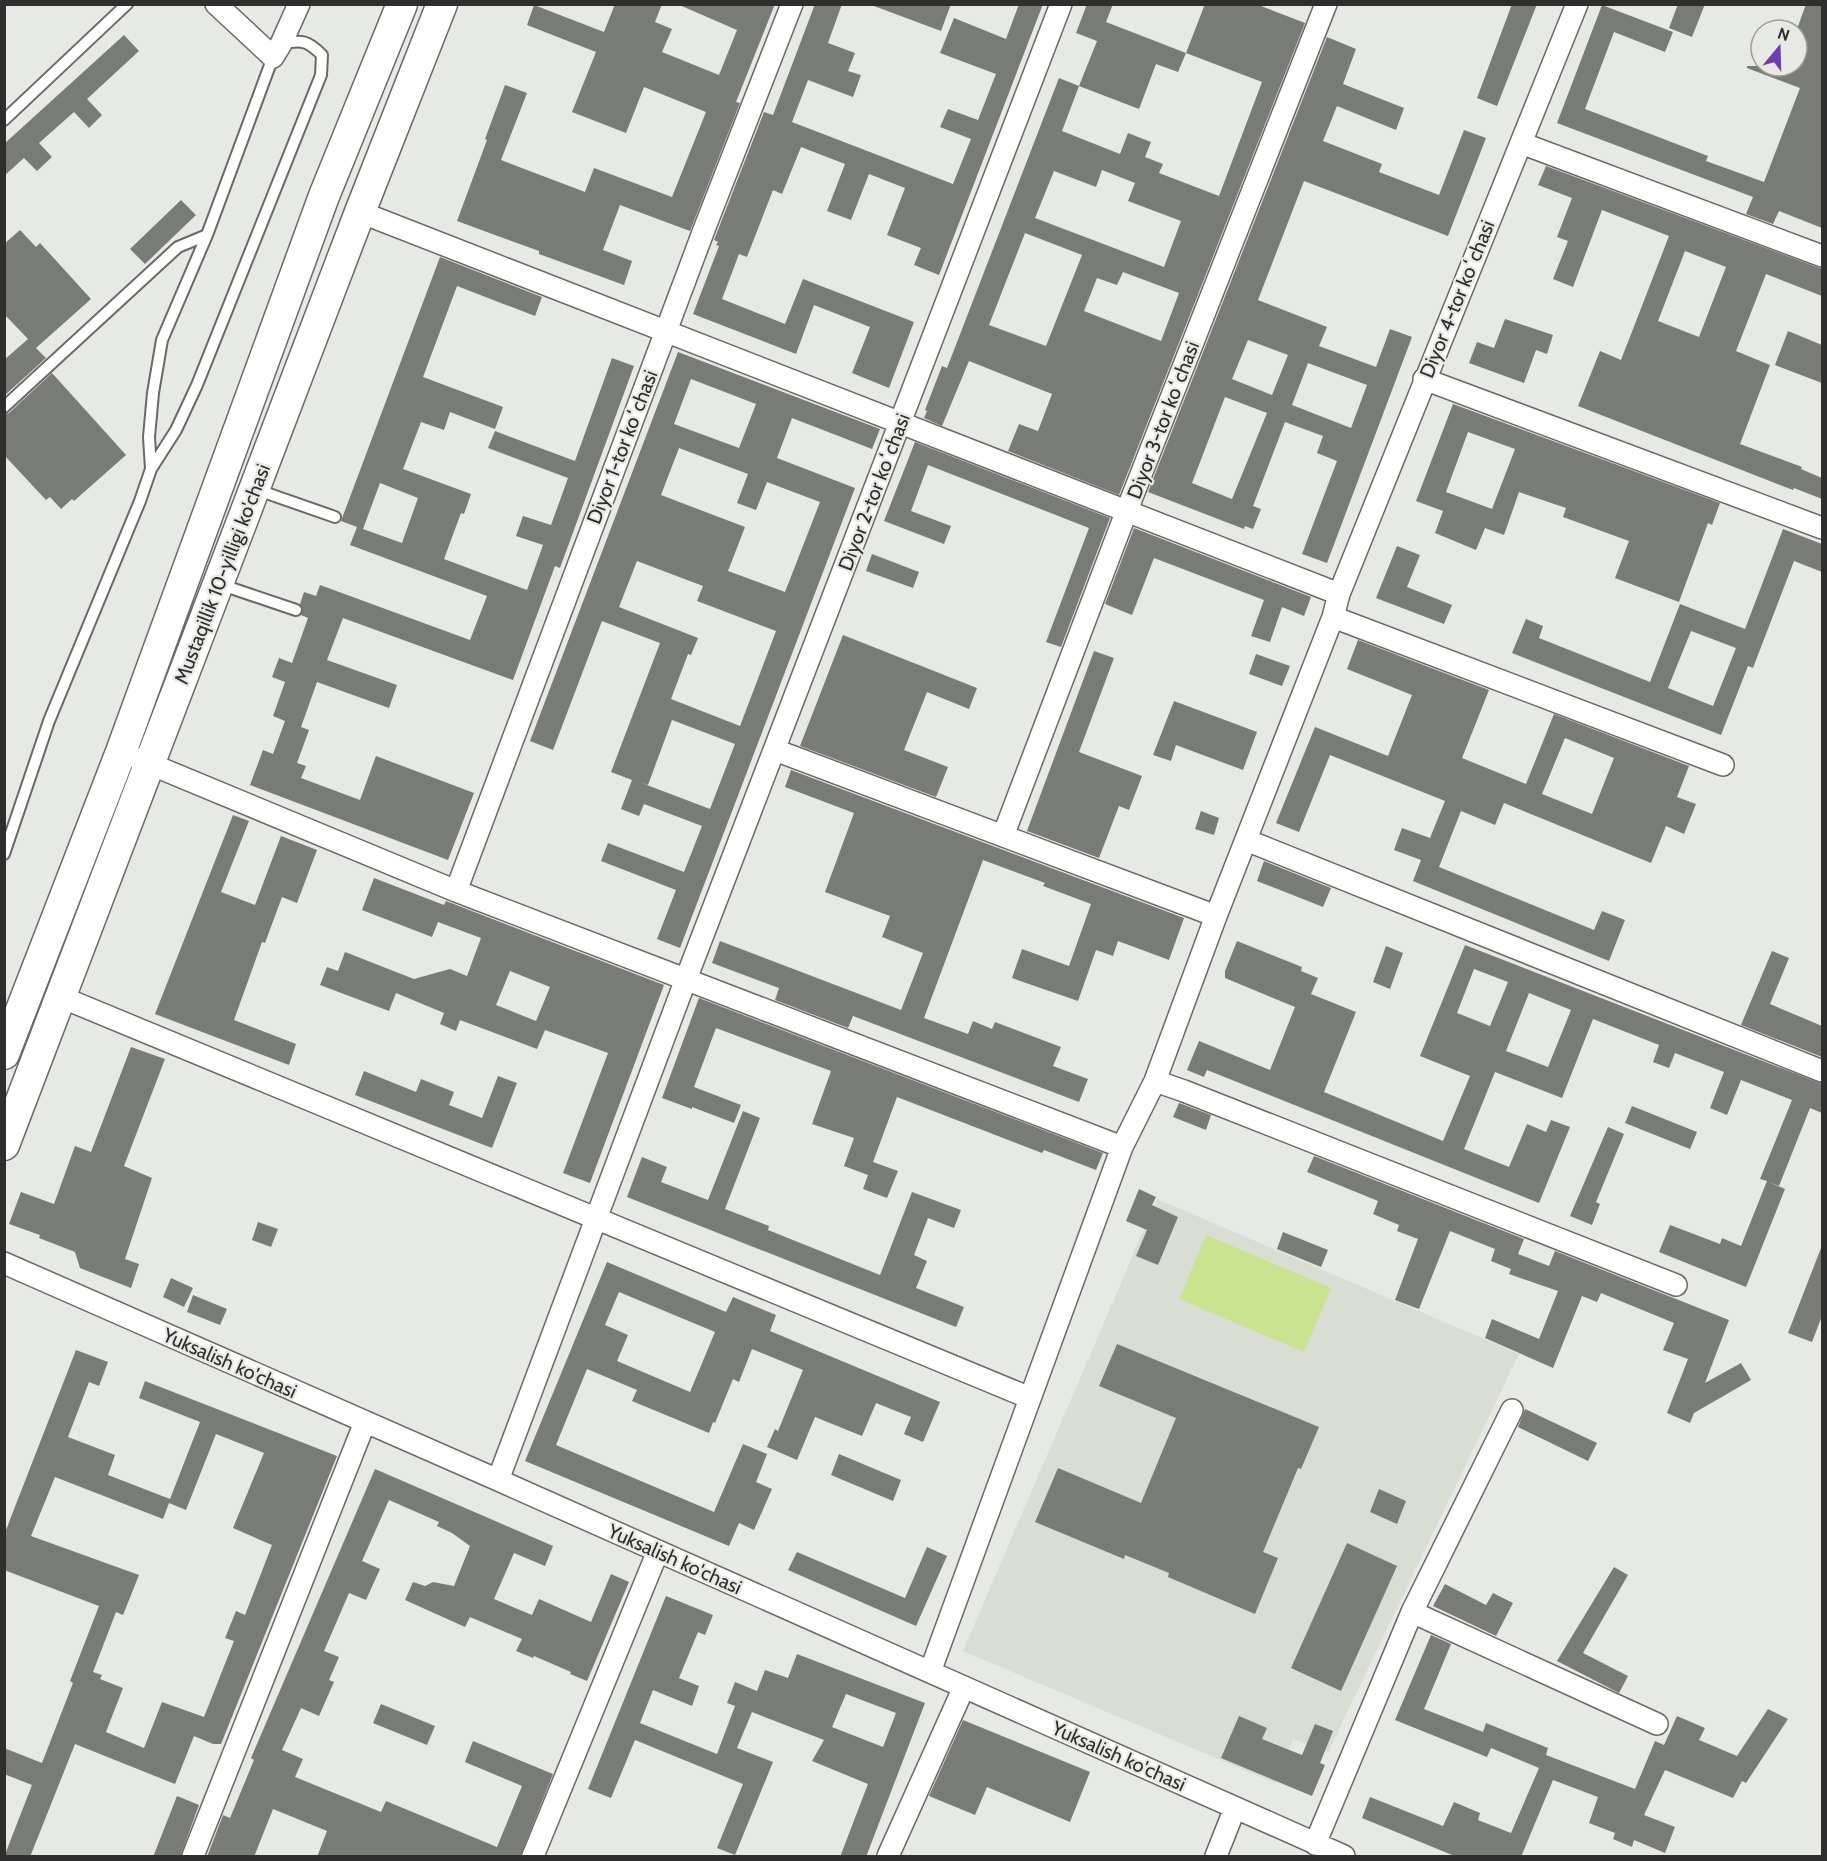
<svg xmlns="http://www.w3.org/2000/svg" width="1827" height="1861" font-family="Cabin,sans-serif">
	<rect width="100%" height="100%" fill="#e7e9e5"/>
	<!-- built -->
	<path fill="#d9ddd3" d="M1157,1199L1519,1354L1328,1752L1293,1739L1275,1783L963,1651Z"/>
	<!-- green -->
	<path fill="#c9e391" d="M1206,1235L1331,1288L1304,1352L1179,1299Z"/>
	<!-- building -->
	<path fill="#797b77" fill-rule="evenodd" d="M615,4H662L655,22L672,29L662,52L719,75L737,30L677,4H775L736,102L740,103L690,231L620,205L603,250L632,261L624,285L539,254V251L457,221L487,140L485,139L505,85L527,93L501,160L585,192L594,168L672,197L706,112L644,87L626,133L572,112L596,52L527,25L534,5L604,32Z
		M815,4H842L828,43L855,53L848,71L861,75L853,97L808,80L792,122L953,184L971,139L940,127L948,109L978,120L996,74L940,53L954,18L1006,39L1019,4H1043L939,275L914,265L921,248L887,235L905,188L869,174L851,220L827,211L845,164L801,147L782,194L773,190L747,257L739,254L722,299L785,324L803,279L914,322L889,388L852,373L870,327L814,305L796,354L693,314L719,246L716,245L718,242L714,240L764,112L773,115Z
		M874,4H951L941,31L874,6Z
		M1087,4H1113L1106,22L1186,53L1178,72L1156,64L1139,109L1079,86L1097,41L1076,33Z
		M1205,4H1256L1305,23L1119,495L1008,451L1019,424L1038,431L1052,394L969,361L942,426L924,418L927,411L925,410L942,366L947,368L1059,78L1079,86L1062,131L1120,154L1128,133L1151,142L1145,157L1163,164L1159,173L1219,196L1262,82L1186,53ZM1102,170L1135,183L1128,201L1181,221L1164,267L1035,218L1054,171L1096,187ZM1025,233L1082,255L1046,346L989,325ZM1123,272L1179,293L1161,341L1084,311L1097,278L1117,285Z
		M1512,4H1537L1497,106L1477,98Z
		M1678,4H1705L1692,37L1669,28Z
		M1806,4H1822V228L1779,211L1773,224L1746,214L1753,197L1557,123L1602,5L1673,32L1665,52L1614,32L1585,109L1708,156L1706,161L1764,182L1800,88L1747,68V66H1797V29Z
		M124,35L139,51L87,99L102,115L89,128L74,112L39,143L52,157L37,171L24,158L4,176V144Z
		M1327,37L1356,49L1343,84L1404,108L1396,130L1337,106L1323,141L1382,164L1379,172L1439,195L1464,130L1486,138L1448,236L1304,181L1258,300L1327,327L1319,346L1376,367L1390,329L1412,337L1327,563L1302,554L1337,461L1317,453L1323,436L1285,422L1253,506L1261,509L1253,529L1245,526L1244,529L1148,492ZM1248,340L1288,355L1272,395L1232,379ZM1308,363L1367,385L1351,428L1292,405ZM1225,397L1267,413L1232,499L1192,483Z
		M1546,166L1822,269V296L1766,274L1736,351L1770,365L1740,444L1802,467L1801,469L1822,478V499L1794,488L1793,490L1578,406L1600,351L1621,360L1669,236L1602,210L1573,287L1553,279L1568,241L1557,237L1572,198L1538,185ZM1685,251L1726,267L1699,337L1658,321Z
		M181,200L196,215L145,264L130,249Z
		M20,230L36,247L40,243L91,299L36,348L46,358L4,396V360L28,339L4,314V244Z
		M440,257L542,297L535,316L457,286L423,377L503,407L495,429L450,412L444,430L421,422L403,469L471,494L464,514L461,513L444,559L527,590L543,545L516,536L523,516L551,525L568,478L488,448L495,431L575,461L612,358L634,366L560,568L555,566L513,680L343,618L327,660L397,685L389,708L317,682L301,727L309,730L297,763L306,766L301,778L360,800L376,756L474,793L448,860L250,785L263,750L273,754L285,721L273,716L285,682L272,677L279,658L292,663L308,618L301,615L303,609L300,604L304,592L316,596L320,585L470,640L487,596L350,545L357,527L341,521ZM380,483L418,498L402,543L363,529Z
		M1505,319L1553,335L1547,354L1536,350L1524,383L1469,363L1477,342L1494,348Z
		M1788,331L1822,345V383L1775,365Z
		M678,352L880,429L872,449L792,418L777,458L855,488L680,948L657,939L676,890L601,861L608,843L684,872L702,826L644,804L639,816L621,809L632,780L611,772L660,643L602,621L553,750L530,741ZM691,379L756,404L739,448L674,424ZM679,448L748,474L737,503L756,510L767,482L820,502L785,592L728,571L745,527L661,495ZM637,561L703,586L697,601L776,631L740,726L671,699L688,654L691,655L698,638L619,607ZM672,720L735,744L710,809L639,782L648,785Z
		M52,373L126,455L74,501L72,499L61,509L50,497L46,500L4,455V414L9,413Z
		M1453,404L1720,503L1712,525L1708,523L1679,602L1615,578L1629,541L1563,517L1566,508L1519,492L1504,535L1485,528L1476,550L1435,533L1443,511L1416,501ZM1468,432L1515,449L1492,509L1446,492Z
		M915,442L1110,518L1061,647L1046,642L1089,528L928,465L911,511L951,526L944,544L884,521Z
		M1134,528L1311,597L1304,616L1282,607L1270,642L1251,636L1264,600L1154,558L1132,615L1105,604Z
		M1783,529L1822,544V572L1794,561L1753,668L1748,666L1721,735L1512,653L1526,619L1543,626L1539,638L1650,682L1680,604L1745,629ZM1691,631L1736,648L1713,706L1668,688Z
		M1397,546L1420,555L1407,587L1452,605L1444,624L1376,598Z
		M872,554L919,572L913,588L866,571Z
		M843,635L977,688L969,709L927,692L904,750L948,767L936,797L800,746Z
		M1358,640L1489,690L1462,758L1526,784L1554,714L1689,766L1677,797L1696,804L1684,834L1666,826L1651,863L1504,803L1495,825L1461,811L1439,867L1594,930L1602,911L1625,920L1609,961L1413,881L1421,860L1394,850L1402,828L1430,838L1445,801L1330,755L1299,832L1276,823L1315,727L1388,756L1412,695L1347,669ZM1565,738L1614,758L1592,814L1542,794Z
		M1094,651L1114,658L1079,752L1142,776L1129,810L1119,806L1099,858L1027,831Z
		M1256,654L1290,666L1282,686L1249,674Z
		M1174,701L1257,732L1243,770L1176,745L1171,761L1153,755Z
		M791,770L1184,918L1169,960L1118,941L1113,956L1096,950L1078,1001L1012,978L1022,949L1069,966L1091,904L1043,886L1045,883L983,860L924,1018L968,1034L973,1021L992,1029L995,1022L1061,1047L1053,1066L1088,1079L1079,1102L853,1016L848,1028L775,1000L779,988L712,963L720,941L901,1010L923,953L882,937L890,916L825,892L854,813L785,787Z
		M1201,811L1219,818L1214,835L1195,829Z
		M233,815L249,821L221,892L255,905L281,836L317,850L297,903L282,897L265,943L262,942L234,1020L296,1044L289,1065L155,1014Z
		M1264,861L1331,888L1323,907L1257,881Z
		M374,878L444,905L446,901L664,985L590,1183L563,1173L608,1053L545,1030L537,1049L460,1020L456,1031L440,1024L444,1013L396,993L389,1011L320,985L327,967L338,971L345,952L414,979L450,969L467,976L481,938L438,922L432,937L362,910ZM510,971L550,987L536,1021L496,1005Z
		M1237,941L1302,967L1301,971L1318,978L1311,994L1356,1012L1324,1092L1443,1141L1470,1076L1420,1056L1465,945L1822,1084V1113L1810,1108L1779,1186L1768,1182L1785,1189L1746,1287L1659,1252L1670,1225L1720,1244L1722,1238L1741,1246L1767,1181L1760,1179L1792,1100L1741,1080L1727,1115L1710,1108L1724,1072L1675,1053L1669,1068L1653,1062L1659,1045L1593,1019L1562,1098L1495,1072L1464,1149L1509,1167L1527,1124L1546,1132L1551,1120L1570,1127L1539,1203L1207,1070L1204,1077L1187,1070L1199,1041L1270,1070L1295,1007L1225,978V971ZM1474,969L1508,982L1490,1026L1457,1013ZM1529,993L1571,1010L1548,1067L1506,1051Z
		M1386,946L1403,953L1390,989L1373,982Z
		M1772,951L1789,958L1770,1004L1822,1026V1057L1741,1025Z
		M699,998L1103,1153L1096,1170L1044,1150L1042,1153L897,1097L873,1162L898,1171L887,1198L863,1189L868,1175L844,1166L854,1138L812,1124L831,1071L716,1028L694,1087L741,1105L734,1123L692,1107V1109L662,1098Z
		M131,1047L165,1059L124,1166L152,1178L125,1259L139,1264L131,1288L80,1268L75,1252L39,1238L40,1235L9,1224L21,1192L54,1204L75,1146L91,1152Z
		M364,1071L416,1092L421,1079L454,1092L449,1105L482,1118L498,1076L517,1083L492,1148L355,1095Z
		M1179,1103L1211,1115L1206,1130L1173,1117Z
		M1632,1106L1697,1132L1690,1149L1625,1123Z
		M743,1111L760,1118L725,1209L769,1226L768,1230L880,1275L912,1192L961,1210L954,1228L928,1218L914,1255L927,1261L916,1288L964,1307L956,1327L627,1197L642,1157L667,1167L661,1182L708,1200Z
		M1608,1127L1624,1134L1596,1202L1600,1204L1592,1225L1570,1216Z
		M1314,1156L1524,1239L1518,1254L1549,1266L1555,1251L1729,1320L1705,1383L1741,1363L1751,1380L1694,1413L1690,1423L1667,1413L1688,1359L1663,1350L1674,1323L1601,1293L1597,1302L1582,1296L1553,1368L1485,1338L1492,1319L1539,1339L1558,1291L1509,1274L1511,1269L1491,1261L1495,1249L1450,1231L1419,1309L1395,1300L1418,1239L1397,1231L1399,1225L1373,1214L1378,1201L1307,1172Z
		M1139,1189L1156,1197L1152,1205L1178,1217L1158,1265L1136,1256L1147,1230L1126,1221Z
		M258,1222L278,1229L271,1247L252,1240Z
		M1283,1232L1328,1250L1321,1267L1277,1249Z
		M1821,1248L1822,1316L1812,1342L1788,1333Z
		M607,1262L726,1312L733,1297L752,1305L776,1315L770,1331L940,1402L923,1442L904,1434L911,1417L876,1403L862,1436L815,1417L797,1460L767,1447L775,1429L778,1431L803,1370L752,1349L739,1382L733,1379L715,1423L713,1422L709,1433L632,1401L637,1390L587,1369L556,1445L714,1512L743,1444L767,1454L756,1482L772,1489L754,1530L739,1523L729,1546L525,1461ZM619,1292L715,1332L690,1392L617,1361L628,1335L605,1325Z
		M171,1278L193,1288L184,1307L163,1297Z
		M193,1295L227,1309L220,1325L187,1312Z
		M1117,1344L1319,1427L1301,1469L1298,1468L1263,1552L1278,1558L1255,1614L1168,1577L1169,1573L1125,1555L1124,1559L1035,1522L1058,1468L1141,1503L1176,1418L1099,1386Z
		M76,1350L108,1362L99,1386L89,1382L68,1437L115,1455L108,1475L170,1499L200,1422L139,1398L145,1381L337,1456L221,1744H213L194,1736L175,1784L75,1744L30,1857H4L32,1785L4,1774V1748L42,1763L73,1683L70,1681L99,1606L4,1570V1535ZM216,1434L264,1453L233,1528L272,1545L245,1615L236,1611L225,1638L234,1641L204,1717L162,1702L144,1748L106,1732L123,1688L100,1679L102,1675L93,1672L116,1612L123,1615L139,1575L31,1536L55,1477L163,1519L169,1503L186,1510Z
		M1525,1409L1597,1443L1588,1461L1518,1427Z
		M839,1454L901,1480L893,1501L831,1475Z
		M375,1469L553,1546L545,1566L514,1553L494,1599L532,1615L539,1599L591,1622L611,1574L629,1582L587,1681L570,1674L571,1672L534,1656L533,1658L516,1651L522,1639L470,1617L465,1627L405,1600L413,1582L425,1586L433,1582L454,1586L470,1546L452,1533L437,1526L439,1522L389,1500L362,1561L380,1569L366,1600L349,1593L324,1651L339,1657L329,1680L334,1682L319,1716L301,1708L282,1750L303,1759L295,1777L381,1812L386,1801L497,1847L522,1786L465,1762L473,1741L553,1774L520,1857H317L327,1831L273,1809L254,1857H207L223,1815L230,1818L254,1760L251,1758Z
		M1379,1489L1406,1501L1397,1524L1370,1512Z
		M1347,1543L1397,1566L1341,1691L1291,1668Z
		M927,1547L947,1556L916,1626L788,1570L797,1552L905,1598Z
		M1614,1567L1628,1575L1583,1653L1628,1676L1619,1693L1557,1661Z
		M1445,1584L1486,1605L1493,1593L1513,1603L1496,1636L1433,1606Z
		M666,1596L713,1615L705,1635L698,1632L679,1678L699,1686L692,1706L653,1690L640,1723L717,1754L735,1706L727,1703L735,1682L757,1691L765,1670L788,1678L797,1654L925,1703L866,1857H840L868,1784L812,1761L824,1740L752,1712L737,1748L773,1762L735,1855L717,1848L743,1784L635,1740L611,1798L588,1789ZM846,1694L896,1713L883,1747L832,1727Z
		M1431,1635L1451,1644L1424,1709L1483,1732L1486,1723L1548,1748L1546,1755L1635,1789L1655,1741L1664,1745L1677,1716L1705,1728L1699,1740L1737,1756L1768,1709L1788,1719L1746,1783L1742,1781L1733,1798L1665,1770L1644,1815L1675,1827L1665,1853L1634,1840L1632,1847L1613,1839L1615,1833L1589,1823L1598,1797L1553,1780L1521,1857H1457L1362,1818L1370,1797L1443,1826L1454,1802L1480,1813L1478,1820L1511,1833L1539,1768L1491,1748L1487,1757L1395,1720Z
		M381,1704L435,1726L427,1745L373,1723Z
		M1239,1716L1267,1728L1262,1739L1302,1755L1315,1724L1333,1731L1320,1763L1325,1765L1312,1796L1221,1758Z
		M963,1720L1090,1772L1070,1822L987,1787L975,1815L929,1796Z
		M177,1796L199,1805L180,1857H153Z"/>
	<g fill="none" stroke-linecap="round" stroke-linejoin="round">
		<defs>
			<path id="service" d="M4,120L127,4
				M4,407L178,247L207,235L273,57
				M151,469L176,430L197,385L321,75L322,55C308,41 302,39 281,44
				M255,489L335,517
				M219,584L296,610
				M4,854L49,721L140,501L151,469L149,437L153,393L162,340L207,235"/>
			<path id="minor" d="M216,4L273,57L281,44L299,4
				M1521,143L1822,256
				M360,212L1339,594
				M1424,379L1822,528
				M1333,617L1723,765
				M775,750L1216,916
				M138,759L456,891L1122,1147L1155,1081L1184,1091L1676,1285
				M1003,836L1127,510L1326,4
				M1246,840L1822,1071
				M456,891L705,227L792,4
				M61,997L1030,1398
				M1155,1081L1216,916L1333,617L1339,594L1577,4
				M4,1263L498,1480L1344,1856
				M498,1480L686,979L1061,4
				M1412,1612L1512,1410
				M930,1672L1122,1147
				M1315,1844L1412,1612L1657,1724
				M193,1856L365,1422
				M533,1856L658,1551
				M888,1856L964,1687
				M1216,1856L1235,1808"/>
			<path id="secondary" d="M4,1054L121,752L324,196L402,4
				M4,1145L360,212L442,4"/>
		</defs>
		<!-- service casing -->
		<use href="#service" stroke="#696a67" stroke-width="14"/>
		<!-- minor casing -->
		<use href="#minor" stroke="#696a67" stroke-width="24"/>
		<!-- secondary casing -->
		<use href="#secondary" stroke="#696a67" stroke-width="33"/>
		<!-- service -->
		<use href="#service" stroke="#fff" stroke-width="10"/>
		<!-- minor -->
		<use href="#minor" stroke="#fff" stroke-width="21"/>
		<!-- secondary -->
		<use href="#secondary" stroke="#fff" stroke-width="30"/>
	</g>
	<g text-anchor="middle" stroke-width="4.5" stroke-linejoin="round" paint-order="stroke">
		<!-- street labels -->
		<g font-size="20" fill="#2d2e2d" stroke="#e7e9e5">
			<text transform="translate(1457 299) rotate(-68)" y="7">Diyor 4-tor koʻchasi</text>
			<text transform="translate(1163 420) rotate(-69)" y="7">Diyor 3-tor koʻchasi</text>
			<text transform="translate(622 447) rotate(-69)" y="7">Diyor 1-tor koʻchasi</text>
			<text transform="translate(874 492) rotate(-69)" y="7">Diyor 2-tor koʻchasi</text>
			<text transform="translate(222 574) rotate(-69)" y="7">Mustaqillik 10-yilligi ko'chasi</text>
			<text transform="translate(230 1363) rotate(24)" y="7">Yuksalish ko'chasi</text>
			<text transform="translate(675 1559) rotate(24)" y="7">Yuksalish ko'chasi</text>
			<text transform="translate(1119 1756) rotate(24)" y="7">Yuksalish ko'chasi</text>
		</g>
	</g>
	<!-- border -->
	<rect width="1827" height="1861" fill="none" stroke="#2d2e2d" stroke-width="12"/>
	<!-- north arrow -->
	<g transform="translate(1779 48) rotate(19)"><circle r="28" fill="#e7e9e5" stroke="#9d9e9b" stroke-width="1.5"/>
	<path d="M0-4.5L10 22L0 15L-10 22Z" fill="#703cb4"/>
	<text y="-9" font-size="16" font-weight="bold" text-anchor="middle" fill="#2d2e2d">N</text>
	</g>
</svg>
